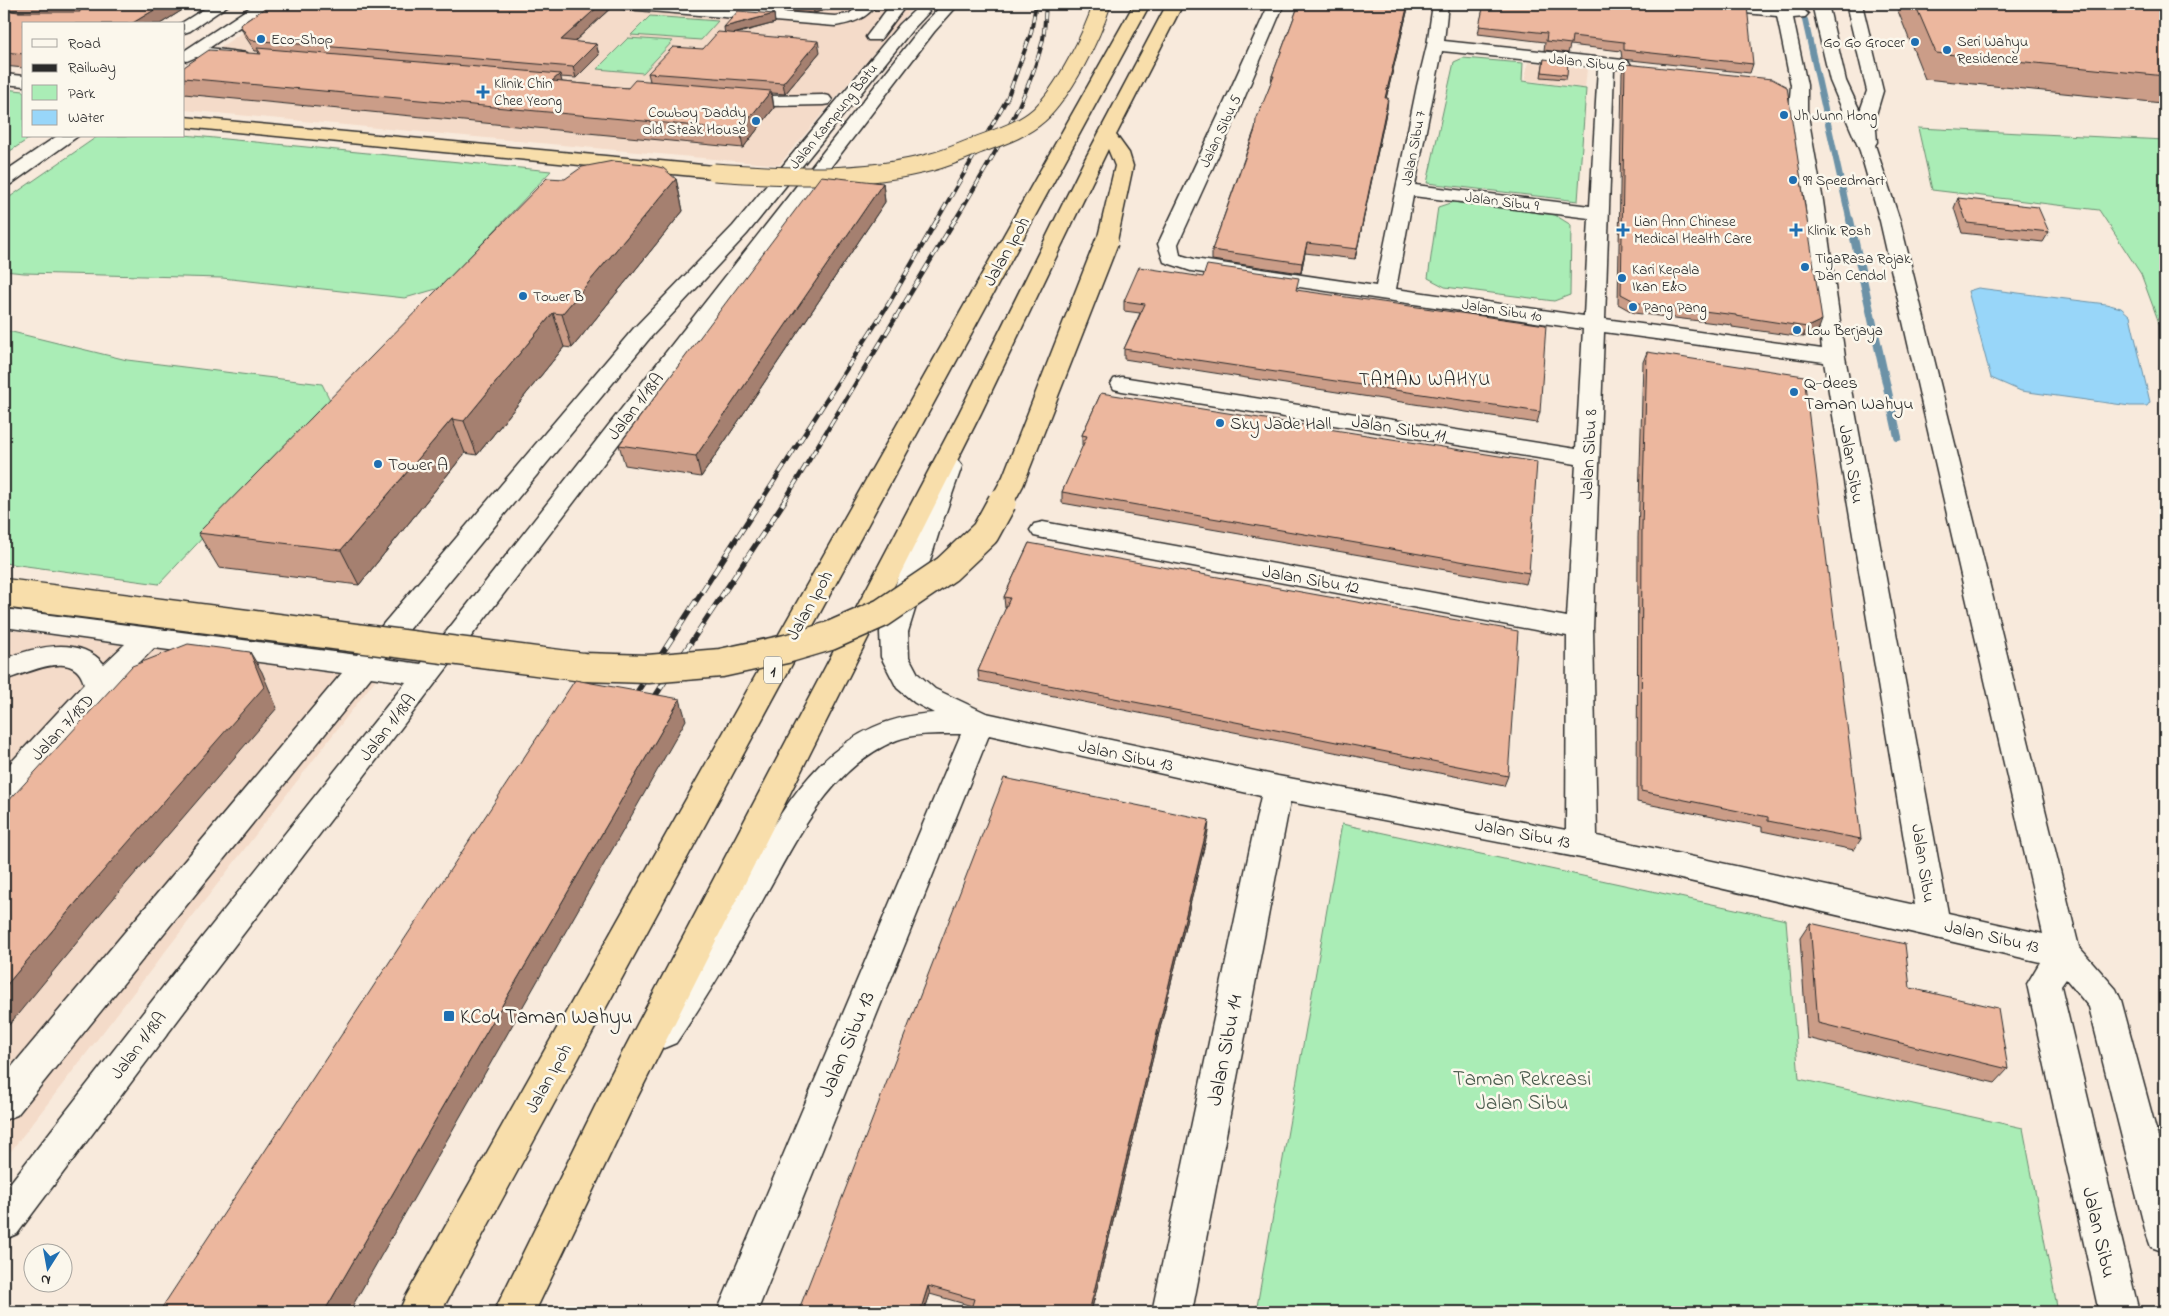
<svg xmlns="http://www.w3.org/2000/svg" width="2169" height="1316" font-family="'Indie Flower',sans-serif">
	<rect width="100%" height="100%" fill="#f8eadc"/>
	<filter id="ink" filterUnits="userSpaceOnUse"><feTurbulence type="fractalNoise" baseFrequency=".02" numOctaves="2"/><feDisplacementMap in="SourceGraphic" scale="10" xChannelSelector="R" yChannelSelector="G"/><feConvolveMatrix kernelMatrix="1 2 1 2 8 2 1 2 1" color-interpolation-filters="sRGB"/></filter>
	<g filter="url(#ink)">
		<!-- built -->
		<path fill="#f4dbc9" d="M284,4H915L779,165L184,110V72Z
			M1528,62L1587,69L1585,88L1525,80Z
			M4,629L376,679L4,1160Z"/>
		<!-- green -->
		<path fill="#aaedb6" stroke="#6a8c70" d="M650,16L718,21L701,40L631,35Z
			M628,38L673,41L643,73L597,69Z
			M1463,58L1523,63L1522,81L1586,89L1578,201L1427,183L1454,62Z
			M4,89L24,91V136H33L4,155Z
			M1918,128L2165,140V339L2141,274L2099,210L1932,190Z
			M184,135L551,171L440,288L405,298L222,278L24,273L4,271V201L98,136Z
			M1453,202L1555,215L1571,225L1570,295L1554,301L1445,287L1428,278L1438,207Z
			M4,330L127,360L322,384L331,402L159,584L4,563Z
			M1342,824L1786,920L1799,1079L2023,1128L2058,1312H1256Z"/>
		<!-- water -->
		<path fill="#98d6f9" stroke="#6c92a7" d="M1978,288L2106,304L2121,308L2130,316L2150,402L2147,406H2130L2021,391L1991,378L1968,291Z"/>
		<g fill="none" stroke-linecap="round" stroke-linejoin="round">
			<!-- stream-far1 -->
			<path stroke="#6c92a7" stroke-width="6" d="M1802,4L1803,9
				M1805,20L1850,222"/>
			<!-- stream -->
			<path stroke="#6c92a7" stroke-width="8" d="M1850,220L1898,437"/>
			<defs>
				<path id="minor" d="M212,4H230L190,31L184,33V24H180Z
					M255,4H273L209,48L247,53L249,56L247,59L241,61L196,57L187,61L184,60V51Z
					M617,4H679L835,16L849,14L861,4H877C866,19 853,23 835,26L625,9L620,7Z
					M891,4H907L880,40H868L866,37Z
					M943,4H959L934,32L208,980L17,1234L4,1240V1191L184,960L406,682L371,677L17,1115L4,1120V1076L342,673L154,648L109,693L15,797L4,801V770L84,684C75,647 27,674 4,680V659C35,647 79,635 104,664L125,644L4,627V609L357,655L634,328L733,226L900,24L916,9H926L929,12L912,30L747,234L650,338L385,659L421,664L922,26Z
					M1269,4H1284L1240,108L1178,244L1180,255L1194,259L1376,286L1417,86L1427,45L1433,4H1448L1444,41L1623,60L1629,62L1631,65L1629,68L1614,69L1605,319L1822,349L1805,201L1789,110L1791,85L1777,16L1702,9L1697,7L1694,4H1745L1775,7V4H1789L1791,8L1805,11L1808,14L1805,17L1793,18L1807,85V110L1823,201L1845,357L1948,913L2043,934L1880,221L1860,151L1830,81L1812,4H1828L1846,81L1860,111L1867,91L1846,4H1862L1883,91L1875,118L1877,142L1875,145L1900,221L2079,947L2116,989L2121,1000L2165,1163V1252L2151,1247L2146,1233L2089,1007L2066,979L2061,986L2139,1312H2099L2027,984L2040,962L1633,868L1290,802L1192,1312H1152L1261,796L989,735L757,1312H717L961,734C940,734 916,733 897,740C828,767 795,844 761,903C734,951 707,998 676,1043L664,1048L652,1043L647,1032L652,1021C684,977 711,930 739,883C787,802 829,719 934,713L915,703L897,688L881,657L880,632L913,532L942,461L950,459L958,461L962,466L939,532L908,632L909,657L918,674L935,689L986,713L1278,776L1566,830L1567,636L1043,538L1034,536L1030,530L1034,524L1043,522L1567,617L1576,464L1122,391L1114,389L1111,384L1114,379L1122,377L1576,449L1583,329L1191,271L1164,262L1158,244L1222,108ZM1442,51L1598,67L1590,206L1415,185ZM1413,196L1589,218L1584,316L1396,289ZM1604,332L1824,362L1915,905L1597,836L1593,629Z
					M4,74L24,76V86L4,84Z
					M735,93L769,96L823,95L829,96L832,100L829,104L823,105L769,106L729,102L726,98L729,94Z
					M57,136H78L11,184L4,186V172Z"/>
				<path id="highway" d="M1134,4H1150L441,1312H399L405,1298Z
					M1167,4H1183L1116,135L1129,153L1133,166L1117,241L1114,245L1107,247L1100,245L1097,241L1115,166L1108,149L981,413L636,1100L535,1312H494L610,1076L959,413L1084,161Z
					M184,117L714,166L721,168L723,172L721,176L714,178L184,127Z"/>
			</defs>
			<!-- minor casing -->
			<use href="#minor" stroke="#2b2b2b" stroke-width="3"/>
			<!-- highway casing -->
			<use href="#highway" stroke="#2b2b2b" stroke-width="3"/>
			<!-- minor -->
			<use href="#minor" fill="#fbf7ec" fill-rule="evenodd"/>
			<!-- highway -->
			<use href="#highway" fill="#f8deab" fill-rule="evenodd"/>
			<defs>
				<path id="rail-far2" d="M936,222L1007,99L1031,33L1036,4
					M954,222C987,167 1029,100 1043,39C1045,28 1045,15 1046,4"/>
				<path id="rail-far1" d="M760,503L889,303L937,220
					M783,503L955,220"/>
				<path id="rail" d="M630,703L760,502
					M648,707L784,502"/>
			</defs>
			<!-- rail-far2 casing -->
			<use href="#rail-far2" stroke="#2b2b2b" stroke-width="4"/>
			<!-- rail-far1 casing -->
			<use href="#rail-far1" stroke="#2b2b2b" stroke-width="4.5"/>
			<!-- rail casing -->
			<use href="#rail" stroke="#2b2b2b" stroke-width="5.5"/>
			<!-- rail-far2 -->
			<use href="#rail-far2" stroke="#fbf7ec" stroke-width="2.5" stroke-dasharray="7" stroke-linecap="butt"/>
			<!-- rail-far1 -->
			<use href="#rail-far1" stroke="#fbf7ec" stroke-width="3" stroke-dasharray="9" stroke-linecap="butt"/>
			<!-- rail -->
			<use href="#rail" stroke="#fbf7ec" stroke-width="4" stroke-dasharray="11" stroke-linecap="butt"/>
			<defs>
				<path id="highway-bridge-far2" d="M714,172C786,177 862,181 932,162C948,158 963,151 978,145C999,137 1022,130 1039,115C1064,92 1092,36 1102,4"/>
				<path id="highway-bridge-far1" d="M1001,503L1013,481L1107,241"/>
				<path id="highway-bridge" d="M4,593L583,667L648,669L721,663L786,649L830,636L882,613L947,569L985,533L1002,502"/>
			</defs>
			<!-- highway-bridge-far2 casing -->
			<use href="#highway-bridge-far2" stroke="#2b2b2b" stroke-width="19" stroke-linecap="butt"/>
			<!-- highway-bridge-far1 casing -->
			<use href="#highway-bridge-far1" stroke="#2b2b2b" stroke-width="25" stroke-linecap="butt"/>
			<!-- highway-bridge casing -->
			<use href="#highway-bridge" stroke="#2b2b2b" stroke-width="31" stroke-linecap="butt"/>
			<!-- highway-bridge-far2 -->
			<use href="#highway-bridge-far2" stroke="#f8deab" stroke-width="17"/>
			<!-- highway-bridge-far1 -->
			<use href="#highway-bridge-far1" stroke="#f8deab" stroke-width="22"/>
			<!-- highway-bridge -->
			<use href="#highway-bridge" stroke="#f8deab" stroke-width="28"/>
		</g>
		<!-- wall -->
		<path fill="#cb9d88" stroke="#2b2b2b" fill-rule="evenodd" d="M4,4H192L160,24H24V68L4,66ZM4,10L25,12H19Z
			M271,4H615L574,42L596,44L599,55L576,78L560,77L562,82L628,88L650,81L648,73L703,49L725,33L774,14L775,23L735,34L820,52L785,94L772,93L774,108L743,148L184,94V67L259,54L258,51H255L245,36L240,25Z
			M749,4H846L814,13L750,8Z
			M1299,4H1409L1386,98L1387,108L1355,259L1305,253L1301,273L1212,260V250L1271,83L1272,76Z
			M1484,4L1753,64L1750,73L1622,59L1621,51L1570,45L1568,53L1544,50L1545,42L1478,34Z
			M1897,4H2165V98L2162,103L1925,79L1896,6Z
			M1544,59L1567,75L1566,79L1541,77Z
			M1625,64L1818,331L1803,337L1732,327V325L1634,313L1618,304L1622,73Z
			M565,179H676L683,211L572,348L564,347L477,455L465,453L359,585L219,568L198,533Z
			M883,183L885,202L701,477L625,465L619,445Z
			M1958,198L2049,232L2043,242L1962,233L1954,208Z
			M1297,290L1540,412L1537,423L1124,359V349L1140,313L1124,311V301Z
			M1647,352L1861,839L1854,850L1762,831V827L1637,802L1638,538L1643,362Z
			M1101,393L1529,573L1526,584L1062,503V492L1083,446H1082V435Z
			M1029,543L1508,776L1504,786L979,681L978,671L1006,608H1005L1004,597Z
			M1208,831L1091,1312H970L972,1306L930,1294L924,1312H798Z
			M1810,923L1910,988L2008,1069L1995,1083L1807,1038L1800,938Z"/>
		<!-- shaded-wall -->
		<path fill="#a5806f" stroke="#2b2b2b" d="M164,4H192L160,24H131Z
			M601,4H615L564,51L561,40Z
			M813,4H846L814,13Z
			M1408,4H1409L1384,107L1385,98Z
			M774,14L775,23L725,36L724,27Z
			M818,41L820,52L785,94L783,83Z
			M596,44L599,55L576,78L573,67Z
			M560,74L564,90L552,81Z
			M771,91L774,108L743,148L740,130Z
			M1388,98L1387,108L1355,259L1357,249Z
			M676,179L683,211L572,348L562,314Z
			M883,183L885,202L701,477L696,456Z
			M1307,243L1301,273L1302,263Z
			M553,313L564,347L477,455L464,421Z
			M1822,320L1818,331L1803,337L1807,327Z
			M452,419L465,453L359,585L341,550Z
			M250,652L262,672L277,708L107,906L4,1031V988L90,886Z
			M680,699L686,720L349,1312H324Z
			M1209,820L1208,831L1091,1312H1089Z
			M928,1286L930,1294L924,1312H920Z"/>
		<!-- building -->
		<path fill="#ecb79e" stroke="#2b2b2b" d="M72,4H164L131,24H24V54L4,52V10L19,12H80L79,6Z
			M271,4H601L561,40L596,44L573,67L250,40L240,25Z
			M1299,4H1408L1385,98H1388L1357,249L1307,243L1302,263L1212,250L1255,130L1256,120L1274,76H1272Z
			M1484,4H1723L1747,6L1753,64L1624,50V42L1572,36L1571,44L1546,41L1547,33L1479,26Z
			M1915,4H2165V64H2163L2165,66V76L1936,53Z
			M738,11L774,14L724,27Z
			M718,32L818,41L783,83L648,73L673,47L703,49Z
			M257,48L560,74L552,81L628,88L635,80L771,91L740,130L184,78V67L209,50L261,54Z
			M1544,59L1568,62L1567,75L1542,72Z
			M1625,64L1772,79L1787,87L1822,320L1807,327L1736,316V315L1638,303L1621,294Z
			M613,161L646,164L663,168L676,179L562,314L553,313L464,421L452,419L341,550L198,533L547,178L565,179L582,167Z
			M821,176L883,183L696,456L619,445Z
			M1958,198L2038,207L2049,232L1967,223Z
			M1207,265L1299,278L1296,290L1546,325L1540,412L1124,349L1145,304L1124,301L1139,267L1203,277Z
			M1647,352L1804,376L1861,839L1768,821V817L1641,791L1642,527Z
			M1101,393L1537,462L1529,573L1062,492L1087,436L1082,435Z
			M1029,543L1518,631L1508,776L978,671L1010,598L1004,597Z
			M188,644L250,652L264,687L90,886L4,988V806L132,666Z
			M575,680L680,699L324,1312H159Z
			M1004,778L1209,820L1089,1312H970L974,1299L928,1286L920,1312H798Z
			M1810,923L1905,944L1910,988L1998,1008L2008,1069L1818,1023Z"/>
	</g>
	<!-- markers -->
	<g fill="#1f6fb2" stroke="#fbf7ec" stroke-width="2">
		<circle cx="261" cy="39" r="5"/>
		<circle cx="1915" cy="42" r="5"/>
		<circle cx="1947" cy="50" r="5"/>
		<path d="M480.5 84.5h5v5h5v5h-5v5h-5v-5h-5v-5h5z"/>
		<circle cx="1784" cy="115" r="5"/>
		<circle cx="756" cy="121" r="5"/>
		<circle cx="1793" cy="180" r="5"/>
		<path d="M1620.5 222.5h5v5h5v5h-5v5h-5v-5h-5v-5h5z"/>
		<path d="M1793.5 222.5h5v5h5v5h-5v5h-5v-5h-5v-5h5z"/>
		<circle cx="1805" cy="267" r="5"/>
		<circle cx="1622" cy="278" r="5"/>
		<circle cx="523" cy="296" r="5"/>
		<circle cx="1633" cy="307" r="5"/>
		<circle cx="1797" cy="330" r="5"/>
		<circle cx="1794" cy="392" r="5"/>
		<circle cx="1220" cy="423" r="5"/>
		<circle cx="378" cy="464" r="5"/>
		<rect x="443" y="1010" width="12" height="12" rx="2.5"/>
	</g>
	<g text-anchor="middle" stroke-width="5" stroke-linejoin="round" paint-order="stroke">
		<!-- far-poi labels -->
		<g font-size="15" fill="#2b2b2b" stroke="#fbf7ec" text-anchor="start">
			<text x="271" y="44">Eco-Shop</text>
			<text x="1957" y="46">Seri Wahyu<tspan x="1957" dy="17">Residence</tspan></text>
			<text x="1905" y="47" text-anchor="end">Go Go Grocer</text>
			<text x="494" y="88">Klinik Chin<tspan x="494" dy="17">Chee Yeong</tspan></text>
			<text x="746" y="117" text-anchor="end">Cowboy Daddy<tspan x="746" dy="17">Old Steak House</tspan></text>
			<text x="1794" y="120">Jh Junn Hong</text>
			<text x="1803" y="185">99 Speedmart</text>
			<text x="1634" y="226">Lian Ann Chinese<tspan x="1634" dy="17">Medical Health Care</tspan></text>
			<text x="1807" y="235">Klinik Rosh</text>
			<text x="1815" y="263">TigaRasa Rojak<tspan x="1815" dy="17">Dan Cendol</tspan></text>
			<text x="1632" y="274">Kari Kepala<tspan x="1632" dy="17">Ikan E&amp;O</tspan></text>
			<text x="533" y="301">Tower B</text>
			<text x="1643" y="312">Pang Pang</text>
			<text x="1807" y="335">Low Berjaya</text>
		</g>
		<!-- far-street labels -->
		<g font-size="15" fill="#2b2b2b" stroke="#fbf7ec">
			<text transform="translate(1587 62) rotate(6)" y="5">Jalan Sibu 6</text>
			<text transform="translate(833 116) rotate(-51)" y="5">Jalan Kampung Batu</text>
			<text transform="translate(1220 131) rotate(-65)" y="5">Jalan Sibu 5</text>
			<text transform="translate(1413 148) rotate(-79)" y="5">Jalan Sibu 7</text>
			<text transform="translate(1502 201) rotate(7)" y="5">Jalan Sibu 9</text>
			<text transform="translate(1502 310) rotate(9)" y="5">Jalan Sibu 10</text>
		</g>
		<!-- shield labels -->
		<rect fill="#fbf7ec" stroke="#696865" stroke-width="1" x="764" y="656.5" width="18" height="27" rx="4"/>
		<g font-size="16" font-weight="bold" fill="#2b2b2b">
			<text x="773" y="676">1</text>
		</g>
		<!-- street labels -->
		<g font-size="18" fill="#2b2b2b" stroke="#fbf7ec">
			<text transform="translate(1006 251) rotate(-61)" y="6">Jalan Ipoh</text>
			<text transform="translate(635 406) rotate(-52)" y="6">Jalan 1/18A</text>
			<text transform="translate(1399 428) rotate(9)" y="6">Jalan Sibu 11</text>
			<text transform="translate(1588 454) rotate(-87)" y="6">Jalan Sibu 8</text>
			<text transform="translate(1852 464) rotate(80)" y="6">Jalan Sibu</text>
			<text transform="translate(1311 579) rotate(10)" y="6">Jalan Sibu 12</text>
			<text transform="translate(809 605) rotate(-61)" y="6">Jalan Ipoh</text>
			<text transform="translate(62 727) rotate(-47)" y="6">Jalan 7/18D</text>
			<text transform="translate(387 727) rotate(-52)" y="6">Jalan 1/18A</text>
			<text transform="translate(1126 755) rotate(12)" y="6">Jalan Sibu 13</text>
			<text transform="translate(1523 833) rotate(11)" y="6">Jalan Sibu 13</text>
			<text transform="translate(1924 863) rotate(81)" y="6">Jalan Sibu</text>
			<text transform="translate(1992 936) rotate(13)" y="6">Jalan Sibu 13</text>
			<text transform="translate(138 1045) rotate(-53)" y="6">Jalan 1/18A</text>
			<text transform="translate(548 1078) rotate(-61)" y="6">Jalan Ipoh</text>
		</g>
		<!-- poi labels -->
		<g font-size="18" fill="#2b2b2b" stroke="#fbf7ec" text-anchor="start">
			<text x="1804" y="388">Q-dees<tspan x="1804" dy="21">Taman Wahyu</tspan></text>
			<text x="1230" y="429">Sky Jade Hall</text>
			<text x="388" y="470">Tower A</text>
		</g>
		<!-- neighbourhood labels -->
		<g font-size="19" letter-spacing="1" fill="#2b2b2b" stroke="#fbf7ec">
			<text x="1425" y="385">TAMAN WAHYU</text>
		</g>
		<!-- near-poi labels -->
		<g font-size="21" fill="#2b2b2b" stroke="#fbf7ec" text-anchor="start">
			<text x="460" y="1023">KC04 Taman Wahyu</text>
		</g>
		<!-- near-street labels -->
		<g font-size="21" fill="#2b2b2b" stroke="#fbf7ec">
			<text transform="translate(846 1044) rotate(-67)" y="7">Jalan Sibu 13</text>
			<text transform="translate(1224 1050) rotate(-79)" y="7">Jalan Sibu 14</text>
			<text transform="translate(2100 1232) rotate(77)" y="7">Jalan Sibu</text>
		</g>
		<!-- near-park labels -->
		<g font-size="21" fill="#4b5c4e" stroke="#fbf7ec">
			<text x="1522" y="1085">Taman Rekreasi<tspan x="1522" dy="24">Jalan Sibu</tspan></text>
		</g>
	</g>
	<!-- margin -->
	<rect width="2169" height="1316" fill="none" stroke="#fbf7ec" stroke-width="20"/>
	<rect x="10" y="10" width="2149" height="1296" fill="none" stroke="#2b2b2b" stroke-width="2" filter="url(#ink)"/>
	<!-- legend -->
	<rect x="22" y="22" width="162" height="115" fill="#fbf7ec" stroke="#a8a59f"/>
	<rect x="32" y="39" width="25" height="8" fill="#fbf7ec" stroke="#a8a59f"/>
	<text x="68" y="48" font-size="15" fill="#2b2b2b">Road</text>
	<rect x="32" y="64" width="25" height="8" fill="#2b2b2b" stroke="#a8a59f"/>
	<text x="68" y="72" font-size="15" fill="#2b2b2b">Railway</text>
	<rect x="32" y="85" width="25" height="15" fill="#aaedb6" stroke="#a8a59f"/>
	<text x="68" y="98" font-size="15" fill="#2b2b2b">Park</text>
	<rect x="32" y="110" width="25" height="15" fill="#98d6f9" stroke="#a8a59f"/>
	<text x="68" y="122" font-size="15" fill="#2b2b2b">Water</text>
	<!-- north arrow -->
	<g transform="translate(48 1268) rotate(191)"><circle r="24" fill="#fbf7ec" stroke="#a8a59f"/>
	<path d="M0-4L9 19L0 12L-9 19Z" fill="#1f6fb2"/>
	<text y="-8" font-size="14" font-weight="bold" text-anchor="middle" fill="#2b2b2b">N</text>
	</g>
</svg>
